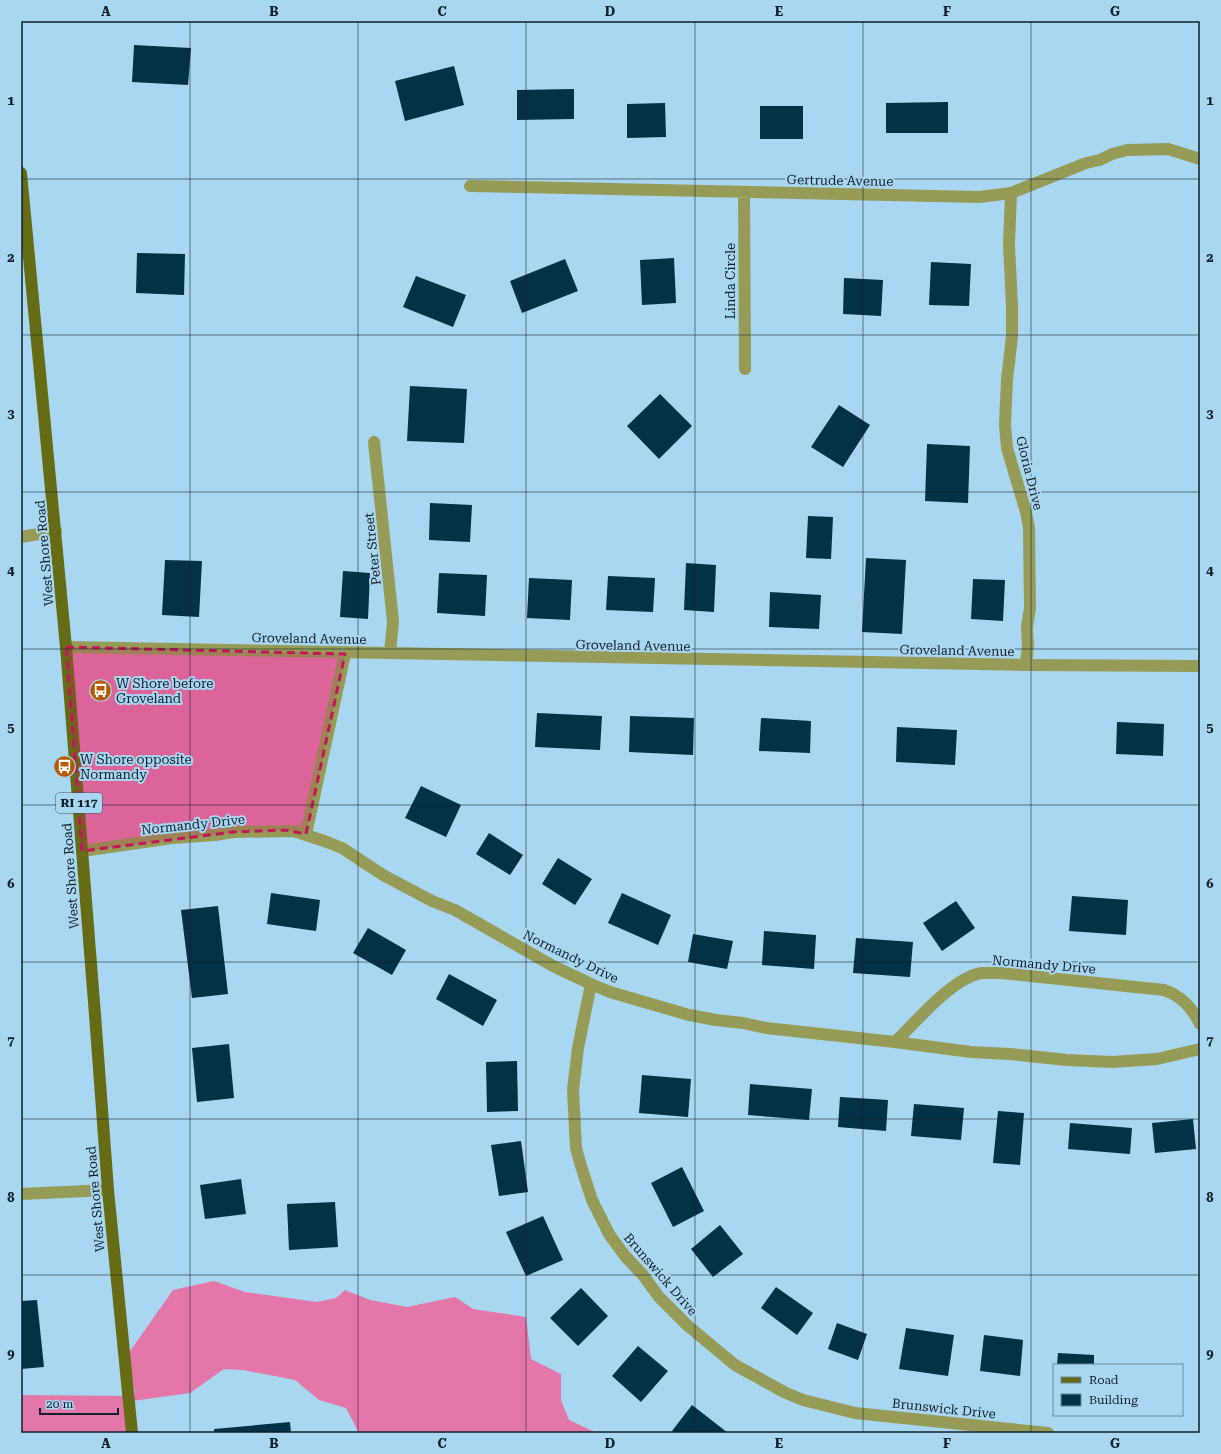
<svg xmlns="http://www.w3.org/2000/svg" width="1221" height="1454" font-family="'Roboto Serif',serif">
	<rect width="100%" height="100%" fill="#a9d6f0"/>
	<!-- forest -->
	<path fill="#e277a8" d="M69,652L348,658L308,832H238L89,851L84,841Z
		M214,1281L245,1292L317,1302L336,1298L345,1290L370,1300L407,1307L455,1297L473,1309L526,1317L531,1359L561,1374V1400L569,1420L597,1433H359L346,1408L319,1400L295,1380L243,1370L224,1369L190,1393L132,1401L136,1433H21V1395L131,1396V1393H135L128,1354L173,1290Z"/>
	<!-- building -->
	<path fill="#033145" d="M134,45L191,48L188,85L132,82Z
		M454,66L464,105L405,121L395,81Z
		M574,89V119L517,120V90Z
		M948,102V133H886V103Z
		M665,103L666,137L627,138V104Z
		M760,106H803V139H760Z
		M137,253L185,254L184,295L136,293Z
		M674,258L676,303L642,305L640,260Z
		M565,259L578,291L522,313L510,281Z
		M931,262L971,264L969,306L929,305Z
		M416,276L466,295L453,327L403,307Z
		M844,278L883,280L881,316L843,314Z
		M410,386L467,389L464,443L407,441Z
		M660,394L692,426L659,459L627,426Z
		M839,405L870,425L843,467L811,447Z
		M927,444L970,446L968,503L925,501Z
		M430,503L472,505L470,542L429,540Z
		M808,516L833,517L831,559L806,558Z
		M866,558L906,560L902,634L862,632Z
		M165,560L202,561L199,617L162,615Z
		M686,563L716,565L714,612L684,610Z
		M343,571L370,573L368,619L340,617Z
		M439,573L487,575L485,616L437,613Z
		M608,576L655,578L653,612L606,610Z
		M529,578L572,580L570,620L527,618Z
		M973,579L1005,580L1003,621L971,619Z
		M770,592L821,595L819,629L769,627Z
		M537,713L602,716L600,750L535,747Z
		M630,716L694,718L693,755L629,752Z
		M761,718L811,721L810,753L759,751Z
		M1117,722L1164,724L1163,756L1116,754Z
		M897,727L957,730L955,765L896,762Z
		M421,786L461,805L446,837L405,818Z
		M489,833L523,855L510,875L476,854Z
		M558,858L592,879L575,905L542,884Z
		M271,893L320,900L316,931L267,924Z
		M622,893L671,915L658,945L608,923Z
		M1072,896L1128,900L1126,935L1069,931Z
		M956,901L975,928L942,951L923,923Z
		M218,906L228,994L192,998L181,910Z
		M368,928L406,950L392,975L353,953Z
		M764,931L816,935L814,969L762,965Z
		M693,934L733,941L727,969L688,962Z
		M856,938L913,942L910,977L853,973Z
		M449,974L497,1000L483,1026L436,999Z
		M229,1044L234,1098L197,1102L192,1048Z
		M517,1061L518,1111L487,1112L486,1062Z
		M642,1075L691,1079L688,1117L639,1113Z
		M750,1084L812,1089L809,1120L748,1115Z
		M840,1097L888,1100L886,1131L838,1127Z
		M914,1104L964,1108L961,1140L911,1136Z
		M998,1111L1024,1113L1020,1165L993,1163Z
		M1193,1119L1196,1149L1155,1153L1152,1123Z
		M1070,1123L1132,1128L1130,1154L1068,1149Z
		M521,1141L528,1192L499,1196L491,1145Z
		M682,1167L704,1211L673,1227L651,1183Z
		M241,1179L246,1214L205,1219L200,1185Z
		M335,1202L338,1247L289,1250L287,1204Z
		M543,1216L563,1260L526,1276L506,1232Z
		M720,1225L743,1254L713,1277L691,1249Z
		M776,1287L813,1313L797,1335L761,1308Z
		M581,1288L608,1316L578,1346L550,1318Z
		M37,1300L44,1367L21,1369V1301Z
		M837,1323L867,1334L858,1360L828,1349Z
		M906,1328L954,1335L948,1376L899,1369Z
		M984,1335L1023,1340L1020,1376L980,1371Z
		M638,1346L668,1371L641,1402L612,1376Z
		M1058,1353L1094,1355V1365H1057Z
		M692,1405L728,1433H676L672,1431Z
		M290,1422L291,1433H214V1429Z"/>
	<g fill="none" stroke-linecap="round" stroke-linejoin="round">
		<!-- minor -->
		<path stroke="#969c57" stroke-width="12" d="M470,186L979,197L1011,193
			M744,192L745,369
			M374,442L393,621L390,653
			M1026,665L1200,666
			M306,834L345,654
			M82,851L172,838L215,835L233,832L294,831L327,842L342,848L383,875L432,901L455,910L553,966L591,984L610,992L689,1015L716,1020L743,1023L766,1028L895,1042C917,1021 953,977 982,973C988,973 995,973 1001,973L1164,990C1182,996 1192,1008 1200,1024
			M591,984L578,1048L573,1090L576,1148L581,1166L592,1200L609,1234L625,1256L643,1275L659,1297L687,1325L735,1365L786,1393L803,1400L855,1413L1048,1433
			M895,1042L971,1052L1010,1054L1067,1060L1112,1062L1157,1059L1200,1049
			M21,1194L108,1190"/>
		<!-- tertiary -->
		<path stroke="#969c57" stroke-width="12" d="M21,537L56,531
			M66,647C386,655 706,661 1026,665L1028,645L1027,627L1030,608L1029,528L1026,512L1007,448L1005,425L1007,380L1012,336V306L1009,245L1011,193L1086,163L1100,160L1112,154L1127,150L1168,149L1200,159"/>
		<!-- primary -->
		<path stroke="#666b15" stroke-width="12" d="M21,173L66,647L95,1015L108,1190L132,1433"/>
	</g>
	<!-- marked area -->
	<path fill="#c2185b" fill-opacity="0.2" stroke="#c2185b" stroke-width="3" stroke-dasharray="8 5" stroke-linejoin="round" d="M66,647L345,654L306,834L284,830L233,832L82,851Z"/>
	<!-- grid -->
	<path fill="none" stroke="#0f212a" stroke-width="1" stroke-opacity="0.55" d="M190,21V1433M358,21V1433M526,21V1433M695,21V1433M863,21V1433M1031,21V1433M21,179H1200M21,335H1200M21,492H1200M21,649H1200M21,805H1200M21,962H1200M21,1119H1200M21,1275H1200"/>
	<!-- icons -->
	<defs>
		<symbol id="bus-disc" viewBox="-11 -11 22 22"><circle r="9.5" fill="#b65901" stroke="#a9d6f0"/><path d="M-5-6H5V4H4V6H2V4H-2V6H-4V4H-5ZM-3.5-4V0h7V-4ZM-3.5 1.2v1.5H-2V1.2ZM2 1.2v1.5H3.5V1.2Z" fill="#fff"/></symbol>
	</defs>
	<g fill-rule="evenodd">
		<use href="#bus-disc" x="88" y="678" width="25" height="25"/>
		<use href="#bus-disc" x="52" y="754" width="25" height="25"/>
	</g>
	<g text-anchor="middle" stroke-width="4" stroke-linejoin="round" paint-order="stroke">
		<!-- shield labels -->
		<rect fill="#a9d6f0" stroke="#3d5765" stroke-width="1" x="56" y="793" width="46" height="20" rx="3"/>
		<g font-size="12" font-weight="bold" fill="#0f212a">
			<text x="79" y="807">RI 117</text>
		</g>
		<!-- street labels -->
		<g font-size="13" fill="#0f212a" stroke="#a9d6f0">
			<text transform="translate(840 180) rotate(1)" y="5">Gertrude Avenue</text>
			<text transform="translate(730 281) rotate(-90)" y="5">Linda Circle</text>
			<text transform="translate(1030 473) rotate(76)" y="5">Gloria Drive</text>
			<text transform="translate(372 549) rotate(-96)" y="5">Peter Street</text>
			<text transform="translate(44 553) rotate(-95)" y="5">West Shore Road</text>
			<text transform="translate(309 638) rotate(1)" y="5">Groveland Avenue</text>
			<text transform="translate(633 645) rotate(1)" y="5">Groveland Avenue</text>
			<text transform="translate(957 650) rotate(1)" y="5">Groveland Avenue</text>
			<text transform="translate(193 824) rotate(-6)" y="5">Normandy Drive</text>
			<text transform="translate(70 876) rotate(-94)" y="5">West Shore Road</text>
			<text transform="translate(571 956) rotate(26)" y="5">Normandy Drive</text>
			<text transform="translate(1044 964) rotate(5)" y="5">Normandy Drive</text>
			<text transform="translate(95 1199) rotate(-95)" y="5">West Shore Road</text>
			<text transform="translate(661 1274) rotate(49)" y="5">Brunswick Drive</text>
			<text transform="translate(944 1408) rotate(6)" y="5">Brunswick Drive</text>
		</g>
		<!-- poi labels -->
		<g font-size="13" fill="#0f212a" stroke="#a9d6f0" text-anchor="start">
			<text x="116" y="688">W Shore before<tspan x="116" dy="15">Groveland</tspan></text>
			<text x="80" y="764">W Shore opposite<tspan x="80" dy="15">Normandy</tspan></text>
		</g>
	</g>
	<!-- border -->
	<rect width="1221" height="1454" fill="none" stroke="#a9d6f0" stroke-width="44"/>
	<!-- legend -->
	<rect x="1053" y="1364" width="130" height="52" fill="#a9d6f0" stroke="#6b8ea1"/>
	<rect x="1061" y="1377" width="20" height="6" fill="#666b15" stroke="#6b8ea1"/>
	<text x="1089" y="1384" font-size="12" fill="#0f212a">Road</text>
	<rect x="1061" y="1394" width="20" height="12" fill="#033145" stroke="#6b8ea1"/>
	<text x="1089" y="1404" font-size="12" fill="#0f212a">Building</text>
	<!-- scale -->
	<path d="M40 1408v6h78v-6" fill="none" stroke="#0f212a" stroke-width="2"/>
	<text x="46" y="1408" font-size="12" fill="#0f212a" stroke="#a9d6f0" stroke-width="3" paint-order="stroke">20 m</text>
	<rect x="22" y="22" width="1177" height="1410" fill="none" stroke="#0f212a" stroke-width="1.5"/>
	<g font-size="13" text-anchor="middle" font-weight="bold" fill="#0f212a">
		<text x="106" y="16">A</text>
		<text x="274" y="16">B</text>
		<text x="442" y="16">C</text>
		<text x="610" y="16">D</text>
		<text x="779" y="16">E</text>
		<text x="947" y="16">F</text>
		<text x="1115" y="16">G</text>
		<text x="11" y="105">1</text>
		<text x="1210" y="105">1</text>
		<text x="11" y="262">2</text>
		<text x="1210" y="262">2</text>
		<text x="11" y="418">3</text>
		<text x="1210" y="418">3</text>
		<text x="11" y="575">4</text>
		<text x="1210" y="575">4</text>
		<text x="11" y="732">5</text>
		<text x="1210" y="732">5</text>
		<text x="11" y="888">6</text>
		<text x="1210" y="888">6</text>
		<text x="11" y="1045">7</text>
		<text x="1210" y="1045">7</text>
		<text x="11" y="1202">8</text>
		<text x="1210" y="1202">8</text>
		<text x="11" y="1358">9</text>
		<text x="1210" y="1358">9</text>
		<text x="106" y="1448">A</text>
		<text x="274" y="1448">B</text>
		<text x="442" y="1448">C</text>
		<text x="610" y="1448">D</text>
		<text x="779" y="1448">E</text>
		<text x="947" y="1448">F</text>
		<text x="1115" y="1448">G</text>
	</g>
</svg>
